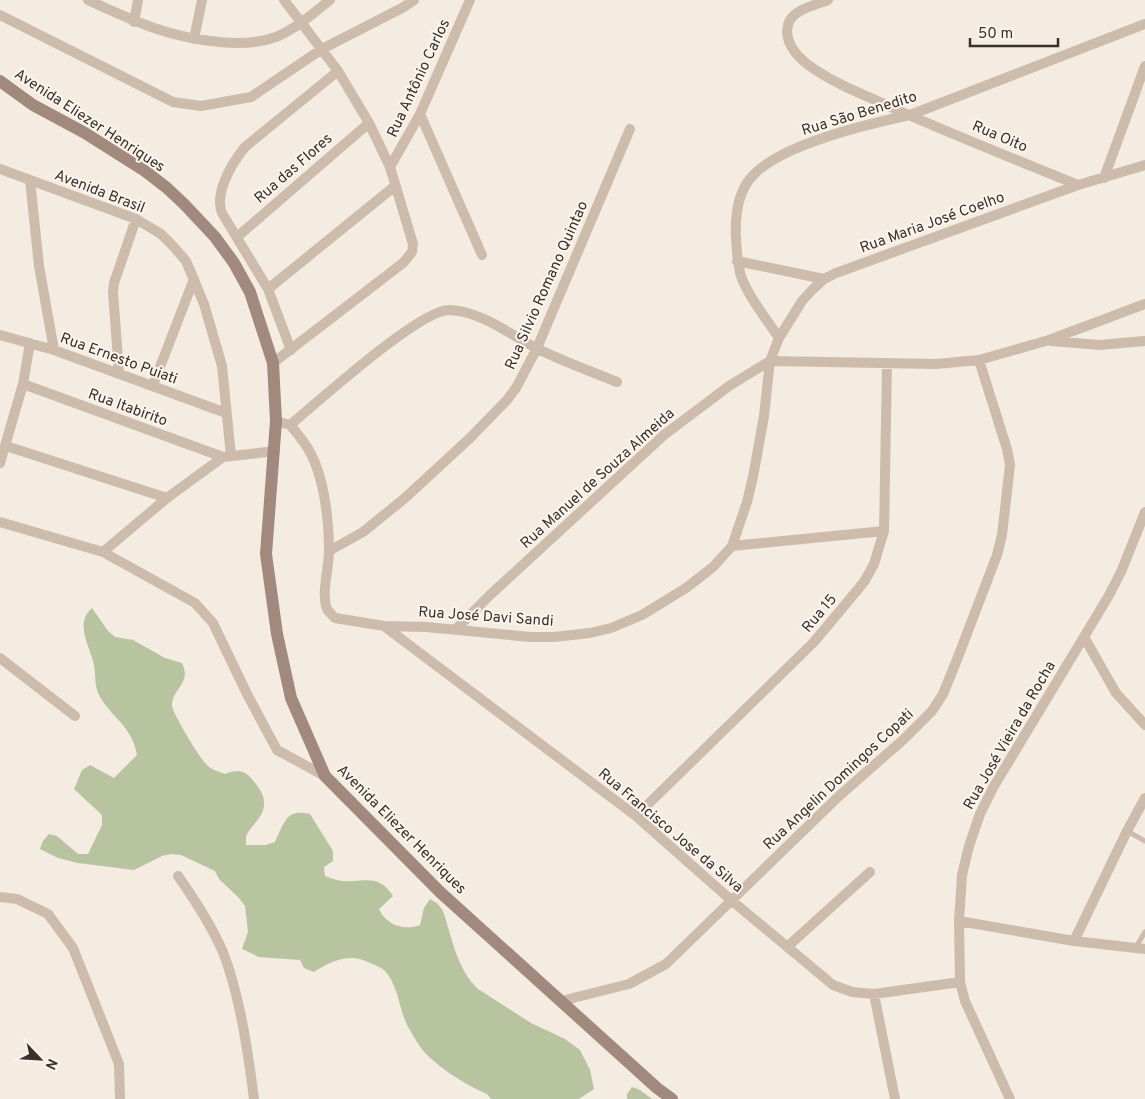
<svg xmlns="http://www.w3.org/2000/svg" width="1145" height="1099" font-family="Overpass,sans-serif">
	<rect width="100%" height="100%" fill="#f4ebe1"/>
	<!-- green -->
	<path fill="#b8c4a0" d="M92,608L108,631L115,637L133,640L165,658L182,663C192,684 172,688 172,706C173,714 201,761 208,766C212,770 220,772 225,774C242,767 248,773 258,787C261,791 264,796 264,802C265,818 249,826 246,837C246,837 246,844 246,845H266L275,842C284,823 286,808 310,814L333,851V861L324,867L325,876C333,879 341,882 348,881C369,881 379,875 393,896L379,909C386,925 404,931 420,925L424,908L430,899L438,904L443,911C452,938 457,969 478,989L531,1023L565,1039L580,1050L590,1070L594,1089L579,1099H491L487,1094C466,1085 435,1066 421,1048C416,1041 411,1032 407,1025C399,1008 398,985 385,971C381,967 374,965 368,962C349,953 332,961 314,972L304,968L300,960L259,957L242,949L248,932L245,906L239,898L219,879L215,871L181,855L171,854L162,856L134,870L78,863L58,858L40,849L43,841L49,834L57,836L78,854H88L102,825V815L74,789L82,770L90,765L114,778L137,755C132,725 111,718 99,695C94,685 96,675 94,665C90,646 74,624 92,608Z
		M632,1087L640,1090L652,1099H627V1094Z"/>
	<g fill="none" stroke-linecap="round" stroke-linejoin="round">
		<!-- lane -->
		<path stroke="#cdbbac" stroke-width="5" d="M1127,831L1145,841
			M1136,947L1145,932"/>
		<!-- street -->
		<path stroke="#cdbbac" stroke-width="10" d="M88,0C134,21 167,37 219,42C238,44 257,44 276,37C296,29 313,13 330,0
			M828,0C815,5 791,10 788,25C784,41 796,55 807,64C834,84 865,95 895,109C956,136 1017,160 1078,185
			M0,15L173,102L201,106L251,97L322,49L402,8L414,0
			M134,22L138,0
			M194,39L202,0
			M420,114L482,255
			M390,167L420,114L470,0
			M0,169L136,219L161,234L173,246L186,261L204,304L222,366L231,456
			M1104,178L1145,66
			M30,180L39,266L54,350
			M237,237L369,123
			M737,261L824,279
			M268,289L395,186
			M0,335L54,350L226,413
			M779,338C766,318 749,298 741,276C737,263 737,251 736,238C735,218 737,196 749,180C775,145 868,124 910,115L1145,24
			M1051,341L1099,345L1145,341
			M291,350L268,289L222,213C214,193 232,163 245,147L338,71
			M770,361L936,364L979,360L1049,340L1145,304
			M273,363L403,263L412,252L413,244L390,167L369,123L338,71L284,0
			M119,373L113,292L114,283L136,219
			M23,384L223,457
			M153,385L194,279
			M276,421L290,425C318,402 419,310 449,310C481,311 509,334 536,348C562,361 590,371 617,382
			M290,425C296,432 302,439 307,447C324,474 329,519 329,551C329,567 321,594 327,609C329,612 332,615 335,618L384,626L426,627L530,637H554L590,633L611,628L642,615L686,588L713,567L732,546L747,502L753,477L764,416L770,361L779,338L802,301L812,290L824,279L836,273L1078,185L1145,165
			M6,446L167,498
			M0,463L23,384L30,343
			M0,522L103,552L195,603L213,623L247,694L277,750L325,776
			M732,546L884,531
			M329,551L363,532L405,498L470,438L507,400L516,388L537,348L630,129
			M103,552L167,498L223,457L275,451
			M384,626L636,816L731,900L833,985L852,992L874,994L960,982
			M455,630L490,595L664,435L729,386L770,361
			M1084,637L1116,693L1145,725
			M0,658L75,716
			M636,816L814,642L864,582L874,564L884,531L887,364
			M178,876C195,900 211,925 223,952C240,996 248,1052 254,1099
			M0,897L17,899L48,914L73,948L119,1064L120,1099
			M959,921L1074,941L1145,949
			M1074,941L1127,831L1145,798
			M787,947L870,872
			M874,994L895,1099
			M561,1001L629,984L666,964L838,797L904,739L932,711L943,694L958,657L997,555L1002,535L1010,465L1007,449L979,360
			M1010,1099L965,1001L960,982L959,921L962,875L969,846L980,814L994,786L1108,597L1121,572L1145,512"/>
		<!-- secondary -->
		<path stroke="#a18a7d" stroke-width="12" d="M0,81L33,105L85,133L145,171L167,188L185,205L215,237L234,263L250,292L273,363L276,421L266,554L277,634L291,698L325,776L440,892L657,1088L672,1099"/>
	</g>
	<g text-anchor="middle" stroke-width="4" stroke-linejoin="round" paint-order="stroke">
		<!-- street labels -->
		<g font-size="15" fill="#3b302b" stroke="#fbf5ee">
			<text transform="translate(418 78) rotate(-65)" y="5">Rua Antônio Carlos</text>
			<text transform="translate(859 113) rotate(-17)" y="5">Rua São Benedito</text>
			<text transform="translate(90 120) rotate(33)" y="5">Avenida Eliezer Henriques</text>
			<text transform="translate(1000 136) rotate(23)" y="5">Rua Oito</text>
			<text transform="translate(293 168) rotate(-41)" y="5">Rua das Flores</text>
			<text transform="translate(100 191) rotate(21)" y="5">Avenida Brasil</text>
			<text transform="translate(932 222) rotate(-20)" y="5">Rua Maria José Coelho</text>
			<text transform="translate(546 285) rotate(-66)" y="5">Rua Silvio Romano Quintao</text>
			<text transform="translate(119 358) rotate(20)" y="5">Rua Ernesto Puiati</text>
			<text transform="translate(128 407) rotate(20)" y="5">Rua Itabirito</text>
			<text transform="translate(597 478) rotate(-42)" y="5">Rua Manuel de Souza Almeida</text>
			<text transform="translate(819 613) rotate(-50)" y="5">Rua 15</text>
			<text transform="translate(486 616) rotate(4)" y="5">Rua José Davi Sandi</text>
			<text transform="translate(1009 735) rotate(-60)" y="5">Rua José Vieira da Rocha</text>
			<text transform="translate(838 779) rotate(-43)" y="5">Rua Angelin Domingos Copati</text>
			<text transform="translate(402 829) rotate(45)" y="5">Avenida Eliezer Henriques</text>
			<text transform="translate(671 830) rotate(40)" y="5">Rua Francisco Jose da Silva</text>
		</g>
	</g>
	<!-- north arrow -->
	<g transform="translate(40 1059) rotate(115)" stroke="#fbf5ee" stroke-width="4" paint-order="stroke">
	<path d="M0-4L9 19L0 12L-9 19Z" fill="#3b302b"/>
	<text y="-8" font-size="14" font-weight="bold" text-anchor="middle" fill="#3b302b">N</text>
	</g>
	<!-- scale -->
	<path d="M970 38v8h88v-8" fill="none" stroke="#3b302b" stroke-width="2.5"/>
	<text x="978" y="38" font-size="15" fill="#3b302b" stroke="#fbf5ee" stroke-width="4" paint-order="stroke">50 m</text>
</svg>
